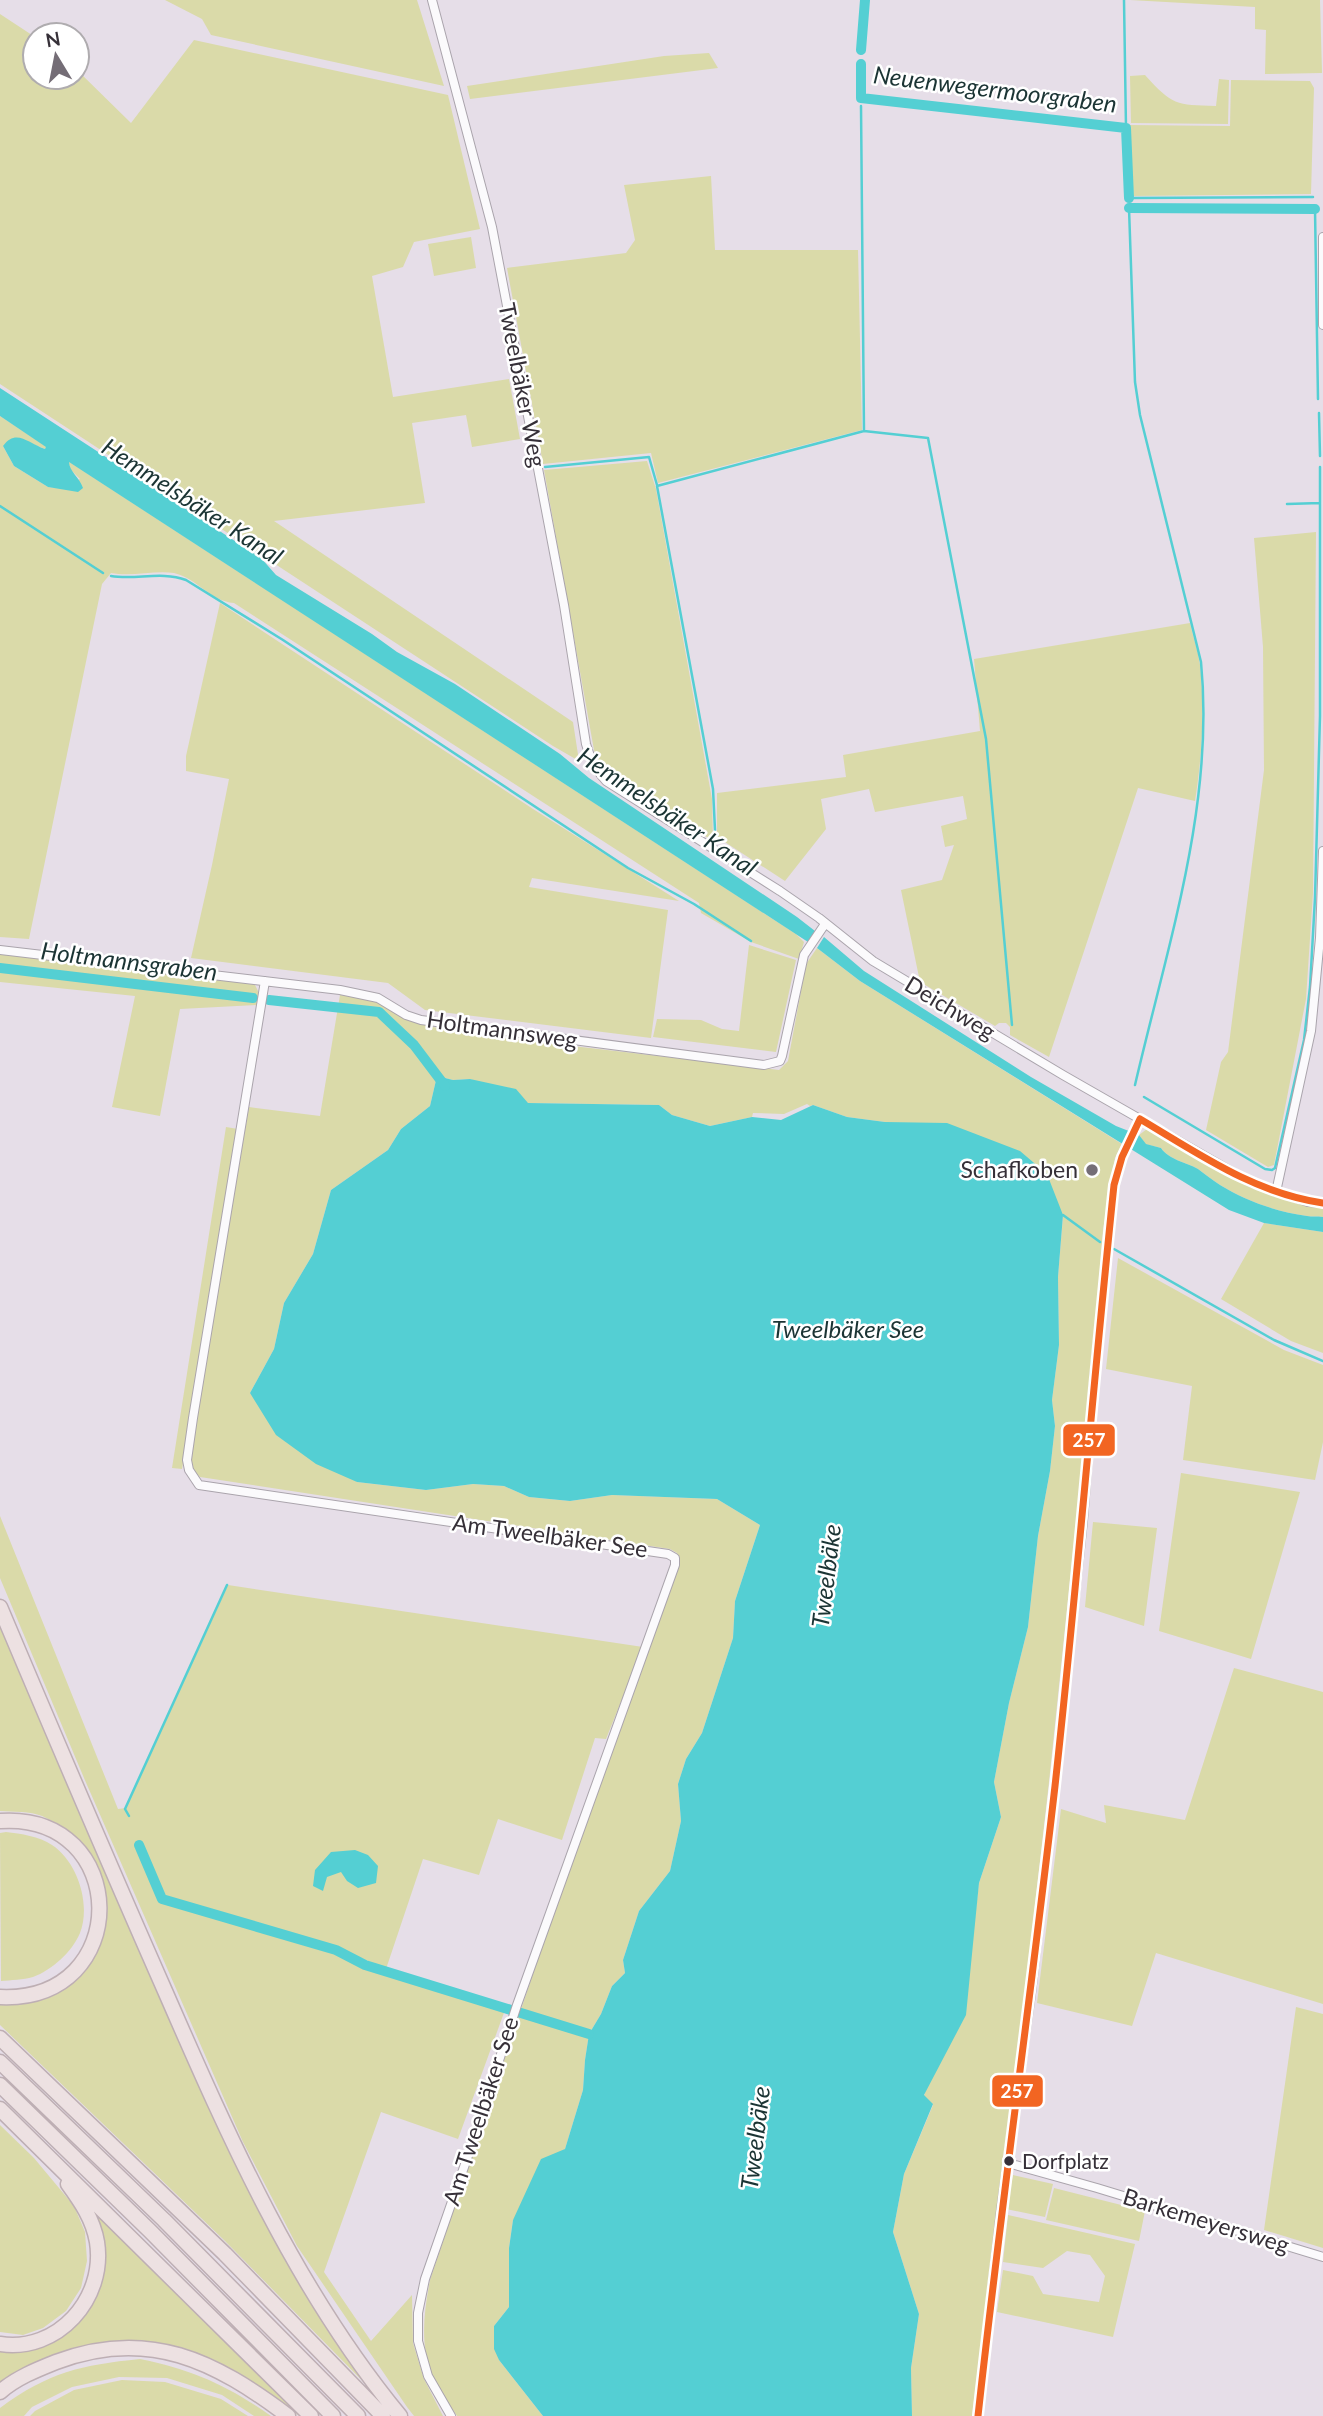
<svg xmlns="http://www.w3.org/2000/svg" width="1323" height="2416" font-family="Lato,sans-serif">
	<rect width="100%" height="100%" fill="#e6dee8"/>
	<!-- green -->
	<path fill="#dadaa9" d="M165,0H417L444,86L211,35L202,19Z
		M1130,0H1320L1322,73L1265,74L1266,30L1255,29V7Z
		M0,14L35,37V77H77V70L131,123L194,40L448,95L480,229L414,242L403,267L372,276L393,397L509,379L520,439L472,447L466,415L412,423L425,503L274,521L573,722L579,761L553,746L0,384Z
		M709,53L718,68L470,99L467,86L664,56Z
		M1145,75C1172,105 1176,105 1216,106L1219,79L1229,80L1228,124L1131,123L1130,76Z
		M1231,80L1310,81L1314,88L1311,194L1131,196L1129,125L1230,126Z
		M711,176L715,250H858L862,430L658,483L651,453L543,464L507,268L626,253L635,240L624,185Z
		M471,237L476,268L434,276L428,244Z
		M0,416L47,447L45,449L33,444L3,446L14,466L48,487L58,488L80,479L70,469L68,461L796,934L804,942L799,959L751,942L701,913L699,903L234,603C210,601 197,578 174,573C155,570 132,577 111,573L102,584L29,939L0,937Z
		M647,461L656,489L712,799L713,841L612,778L601,768L594,750L544,470Z
		M1316,532L1313,893L1306,999L1274,1165L1268,1167L1206,1130L1221,1062L1228,1052L1264,770L1263,647L1254,538Z
		M220,603L533,809L679,901L532,878L529,887L668,910L651,1038L425,1010L388,983L191,958L212,865L229,779L186,771V756Z
		M1190,623C1193,637 1198,651 1200,665C1205,709 1202,757 1195,801L1138,788L1049,1057L1010,1035V1027L1006,1023H999L995,1026L920,982L901,890L942,880L954,845L945,847L941,826L967,819L963,796L875,812L869,789L821,799L826,829L785,881L717,837V793L846,777L843,755L980,731L974,659Z
		M749,945L796,960L776,1052L653,1037L657,1019L701,1020L722,1029L739,1031Z
		M817,948L860,981L1122,1144L1115,1158L1103,1230L1092,1369L1049,1782L1025,1993L972,2416H912L911,2368L919,2314L893,2232L904,2174L933,2105L924,2096L973,1933L979,1883L1001,1817L994,1782L1009,1703L1028,1627L1038,1536L1050,1471L1055,1426L1052,1400L1059,1345L1058,1277L1063,1216L885,1122L847,1117L813,1105L810,1106L807,1104L784,1114L753,1113L752,1117L710,1126L672,1115L659,1105L528,1103L470,1079L453,1080L437,1076L430,1106L401,1129L388,1150L331,1190L313,1254L284,1303L274,1349L250,1393L357,1482L426,1490L473,1484L504,1486L529,1497L570,1501L612,1495L717,1499L760,1525L735,1601L733,1638L702,1733L686,1759L678,1784L681,1821L670,1871L639,1911L623,1960L625,1973L612,1986L601,2014L589,2034L585,2060L583,2090L565,2149L513,2220L509,2248V2307L494,2326L499,2360L543,2416H457C449,2403 436,2388 431,2373C420,2342 424,2312 430,2280L536,1965L648,1646L680,1564L677,1553L670,1549L200,1477L191,1468L196,1419L249,1107L320,1116L340,995L375,1000L418,1023L453,1032L779,1070L788,1061L806,964Z
		M0,954L254,983L258,991V1005L180,1009L160,1116L112,1107L135,996L0,982Z
		M226,1127L238,1129L182,1469L172,1468Z
		M1147,1129C1165,1135 1182,1149 1198,1159C1237,1182 1277,1203 1323,1207V1217C1317,1216 1312,1217 1307,1216C1277,1212 1246,1201 1220,1185C1212,1180 1205,1174 1198,1169C1186,1162 1169,1160 1161,1148L1145,1144L1139,1135Z
		M1264,1223L1323,1232V1353L1291,1341L1221,1299Z
		M1118,1258L1284,1350L1323,1365V1442L1315,1480L1183,1460L1192,1386L1106,1369Z
		M1181,1473L1300,1492L1251,1659L1159,1631Z
		M0,1516L118,1809L126,1808L228,1585L643,1647L606,1739L595,1738L562,1840L498,1819L479,1875L423,1859L386,1969L343,1950L340,1955L363,1969L505,2010L458,2139L381,2112L324,2272L371,2341L412,2295L413,2343L424,2379L443,2416H414L407,2407L297,2246L243,2142L84,1778L0,1578Z
		M1093,1522L1157,1528L1144,1626L1085,1607Z
		M0,1620L201,2089L270,2232L297,2277L388,2407L225,2241L0,2025V2001C22,2003 36,1999 56,1988C63,1984 72,1980 79,1975C89,1966 97,1951 101,1939C116,1888 90,1837 42,1816C30,1811 13,1812 0,1811Z
		M1234,1668L1323,1692V2004L1156,1953L1132,2026L1037,2003L1061,1809L1106,1823L1104,1805L1185,1820Z
		M6,1832C21,1834 39,1836 52,1845C78,1862 91,1905 80,1933C72,1952 52,1970 33,1977C23,1980 11,1980 1,1981L0,1833Z
		M1296,2007L1323,2014V2248L1264,2230Z
		M0,2125L34,2158L74,2206L85,2232L87,2261L81,2288L66,2311L43,2328L23,2335L0,2332Z
		M1013,2175L1053,2184L1045,2217L1006,2209Z
		M1054,2188L1145,2211L1139,2241L1046,2220Z
		M93,2209L204,2317L299,2416L250,2382L137,2343L0,2385V2349L12,2350L89,2307Z
		M1008,2215L1135,2244L1113,2337L997,2312L1003,2270L1033,2276L1043,2294L1099,2302L1105,2276L1090,2255L1067,2251L1043,2268L1003,2262Z
		M140,2359C193,2370 227,2385 271,2416H254L222,2395L167,2378L119,2377L72,2387L32,2407L24,2416H0V2408C49,2372 81,2365 140,2359Z
		M122,2380L165,2382L221,2399L248,2416H30L35,2411L74,2390Z"/>
	<!-- water -->
	<path fill="#54cfd3" d="M0,388L261,558L276,575L372,634L397,652L455,684L560,754L589,778L797,917L815,931L808,942L69,462C69,471 80,478 83,488L78,492L48,487L14,466L3,446C16,428 28,443 45,449L46,447L0,416Z
		M824,937L864,971L1031,1077L1116,1126L1139,1135L1146,1144L1161,1148C1169,1160 1186,1162 1198,1169C1205,1174 1212,1180 1220,1185C1246,1201 1277,1212 1307,1216C1312,1217 1317,1216 1323,1217V1232L1264,1223L1229,1210L860,981L817,948Z
		M437,1076L453,1080L470,1079L516,1089L528,1103L659,1105L672,1115L710,1126L752,1117L781,1120L813,1105L847,1117L885,1122L947,1123L1020,1151L1047,1174L1063,1215L1058,1277L1059,1345L1052,1400L1055,1426L1050,1471L1038,1536L1028,1627L1009,1703L994,1782L1001,1817L979,1883L966,2015L924,2095L933,2104L904,2174L893,2232L919,2314L911,2368L912,2416H543L499,2360L494,2349V2326L509,2307V2248L513,2220L541,2159L565,2149L583,2090L585,2060L589,2034L601,2014L612,1986L625,1973L623,1960L639,1911L670,1871L681,1821L678,1784L686,1759L702,1733L733,1638L735,1601L760,1525L717,1499L612,1495L570,1501L529,1497L504,1486L473,1484L426,1490L357,1482L316,1464L276,1435L250,1393L274,1349L284,1303L313,1254L331,1190L388,1150L401,1129L430,1106Z
		M355,1850L368,1855L378,1866L376,1883L358,1888L347,1881L341,1872L327,1877L323,1891L313,1886L315,1870L331,1852Z"/>
	<g fill="none" stroke-linecap="round" stroke-linejoin="round">
		<!-- stream -->
		<path stroke="#54cfd3" stroke-width="2.5" d="M1124,0L1126,128
			M861,106L864,431
			M1129,198L1313,197
			M1129,208L1135,382L1140,415L1201,662C1215,805 1167,947 1135,1085
			M1315,209L1318,399
			M1319,413L1320,456
			M545,467L649,457L657,485
			M1287,504L1320,503
			M0,506L103,573
			M111,576C136,580 162,571 186,580L283,640L628,868L694,904L751,941
			M715,830L713,789L657,486L864,431L928,438L986,739L1012,1025
			M1144,1097L1265,1169L1272,1170L1275,1168L1304,1040L1310,987L1315,898L1320,716V467
			M1063,1215L1100,1242
			M1114,1249L1274,1340L1323,1361
			M129,1816L125,1809L227,1585"/>
		<!-- canal -->
		<path stroke="#54cfd3" stroke-width="10" d="M861,50L865,0
			M861,64V98L1126,128L1129,198
			M1129,208L1315,209
			M0,968L253,998
			M269,1000L379,1012L414,1045L445,1086
			M139,1845L162,1899L336,1950L365,1965L589,2034"/>
		<defs>
			<path id="minor" d="M432,0L492,227L564,605L586,744C590,759 596,770 606,781L780,891L819,918L873,961L1063,1075L1250,1182L1308,1202L1323,1203
				M1323,237V325
				M0,950L340,990L378,998L406,1015L421,1020L764,1065L780,1061L782,1056L804,955L825,924
				M265,981L193,1418L187,1460L189,1470L199,1485L668,1554L675,1558V1565L517,2005L471,2147L425,2279L418,2313V2341L428,2376L451,2416
				M1276,1192L1311,1031L1320,938L1323,851
				M1008,2163L1097,2188L1323,2257
				M978,2416L1001,2210L1031,1994L1055,1783L1083,1521L1095,1370L1114,1185L1122,1157L1140,1119"/>
			<path id="motorway" d="M0,1607C54,1735 109,1864 165,1991C230,2140 296,2290 400,2416
				M0,1821C131,1812 134,2003 0,1997
				M0,2038L225,2254L383,2416
				M0,2062L164,2220L358,2416
				M0,2085L150,2231L333,2416
				M0,2109L311,2416
				M0,2344C57,2353 106,2299 97,2242C93,2219 81,2202 68,2184
				M0,2392C16,2378 36,2370 56,2362C148,2327 215,2361 288,2416"/>
		</defs>
		<!-- minor casing -->
		<use href="#minor" stroke="#aaa4ac" stroke-width="10"/>
		<!-- motorway casing -->
		<use href="#motorway" stroke="#beafb4" stroke-width="17"/>
		<!-- minor -->
		<use href="#minor" stroke="#fbfafc" stroke-width="8"/>
		<!-- motorway -->
		<use href="#motorway" stroke="#ede1e2" stroke-width="14"/>
		<defs>
			<path id="bus-1" d="M1140,1119C1199,1154 1254,1193 1323,1203
				M978,2416C1001,2206 1031,1996 1055,1786C1077,1586 1093,1385 1114,1185L1122,1157L1140,1119"/>
		</defs>
		<!-- bus-1 casing -->
		<use href="#bus-1" stroke="#fff" stroke-width="12"/>
		<!-- bus-1 -->
		<use href="#bus-1" stroke="#f26522" stroke-width="7"/>
	</g>
	<!-- markers -->
	<circle fill="#746d76" stroke="#fff" stroke-width="2.5" cx="1092" cy="1170" r="7"/>
	<circle fill="#363038" stroke="#fff" stroke-width="2.5" cx="1009" cy="2161" r="6"/>
	<g text-anchor="middle" stroke-width="5" stroke-linejoin="round" paint-order="stroke">
		<!-- bus labels -->
		<g font-size="21" fill="#363038" stroke="#fff" text-anchor="start">
			<text x="1022" y="2169">Dorfplatz</text>
		</g>
		<!-- street labels -->
		<g font-size="23" fill="#363038" stroke="#fff">
			<text transform="translate(522 385) rotate(79)" y="8">Tweelbäker Weg</text>
			<text transform="translate(950 1008) rotate(31)" y="8">Deichweg</text>
			<text transform="translate(502 1030) rotate(8)" y="8">Holtmannsweg</text>
			<text transform="translate(550 1536) rotate(8)" y="8">Am Tweelbäker See</text>
			<text transform="translate(481 2111) rotate(-72)" y="8">Am Tweelbäker See</text>
			<text transform="translate(1206 2221) rotate(17)" y="8">Barkemeyersweg</text>
		</g>
		<!-- poi labels -->
		<g font-size="23" fill="#363038" stroke="#fff" text-anchor="end">
			<text x="1078" y="1178">Schafkoben</text>
		</g>
		<!-- water labels -->
		<g font-size="24" font-style="italic" fill="#1b3434" stroke="#fff">
			<text transform="translate(995 90) rotate(7)" y="8">Neuenwegermoorgraben</text>
			<text transform="translate(192 502) rotate(33)" y="8">Hemmelsbäker Kanal</text>
			<text transform="translate(667 812) rotate(34)" y="8">Hemmelsbäker Kanal</text>
			<text transform="translate(129 962) rotate(7)" y="8">Holtmannsgraben</text>
			<text x="848" y="1338">Tweelbäker See</text>
			<text transform="translate(827 1576) rotate(-83)" y="8">Tweelbäke</text>
			<text transform="translate(756 2138) rotate(-83)" y="8">Tweelbäke</text>
		</g>
	</g>
	<g stroke="#fff" stroke-width="2.5">
		<rect x="1062" y="1423" width="54" height="34" rx="7" fill="#f26522"/>
		<rect x="991" y="2074" width="53" height="34" rx="7" fill="#f26522"/>
	</g>
	<g font-size="19" text-anchor="middle" font-weight="bold" fill="#fff">
		<text x="1089" y="1447">257</text>
		<text x="1017" y="2098">257</text>
	</g>
	<!-- north arrow -->
	<g transform="translate(56 56) rotate(350)"><circle r="33" fill="#ffffff" stroke="#afacaf" stroke-width="2"/>
	<path d="M0-5L12 26L0 18L-12 26Z" fill="#746d76"/>
	<text y="-10" font-size="19" font-weight="bold" text-anchor="middle" fill="#363038">N</text>
	</g>
</svg>
